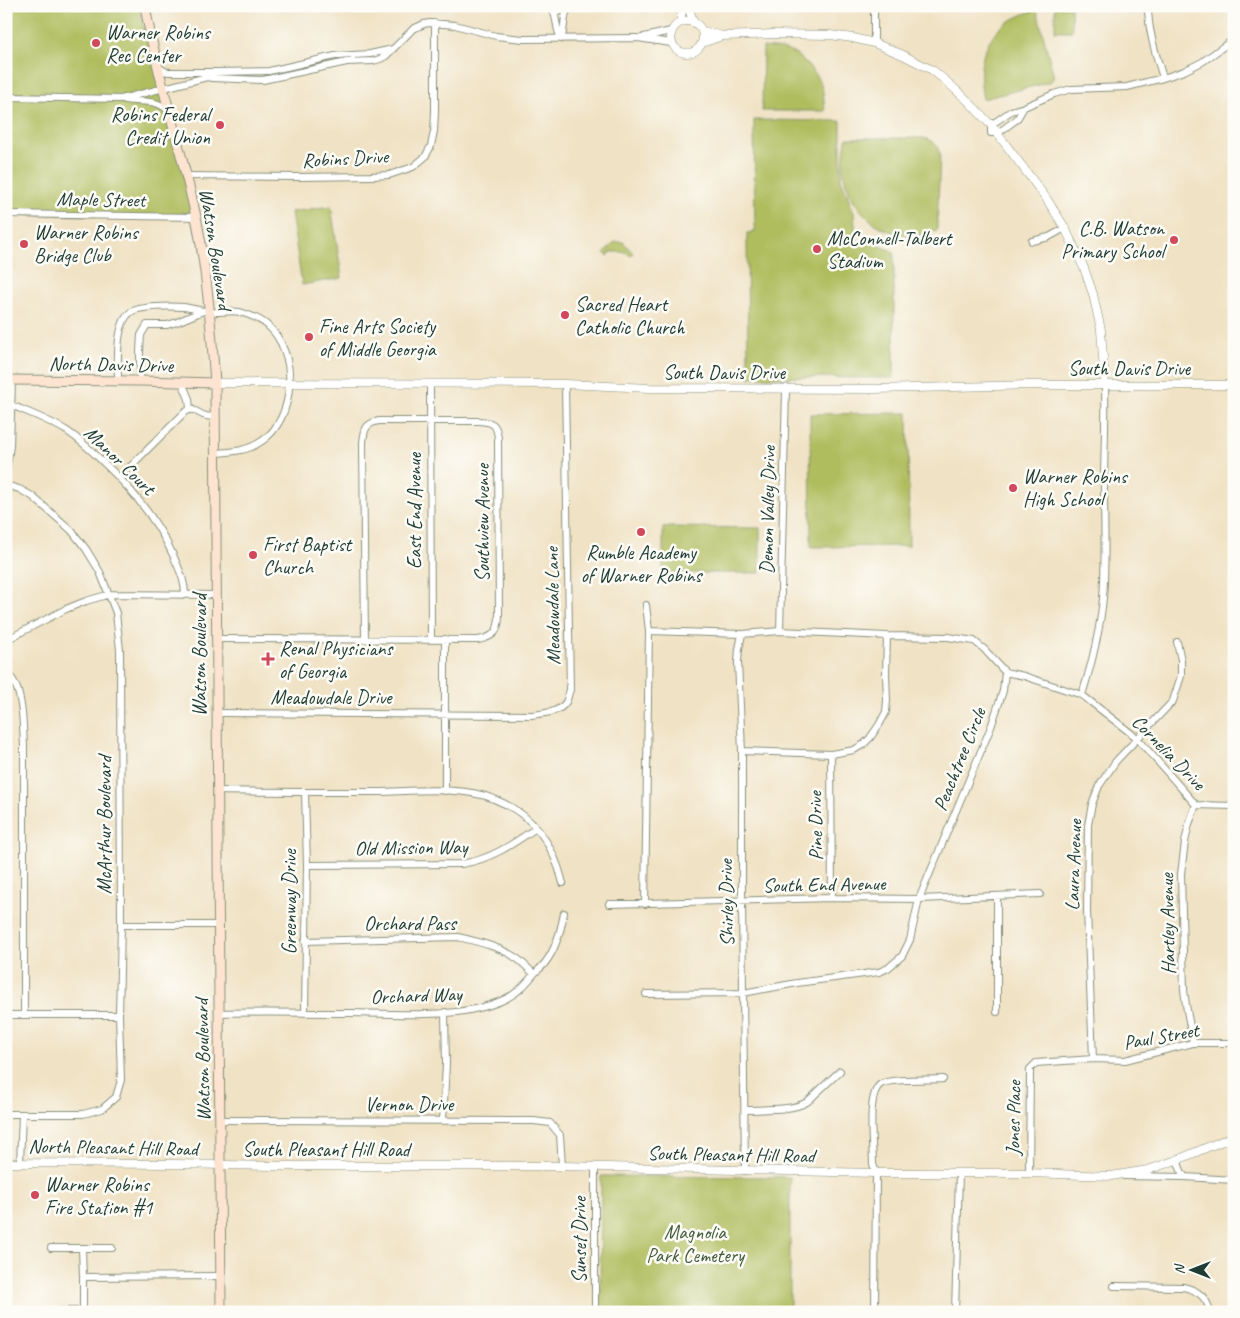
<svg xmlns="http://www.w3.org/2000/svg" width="1240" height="1318" font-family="Caveat,sans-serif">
	<rect width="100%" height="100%" fill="#fdfcf7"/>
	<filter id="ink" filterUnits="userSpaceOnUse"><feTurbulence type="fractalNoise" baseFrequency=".02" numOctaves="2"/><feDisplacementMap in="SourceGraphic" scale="10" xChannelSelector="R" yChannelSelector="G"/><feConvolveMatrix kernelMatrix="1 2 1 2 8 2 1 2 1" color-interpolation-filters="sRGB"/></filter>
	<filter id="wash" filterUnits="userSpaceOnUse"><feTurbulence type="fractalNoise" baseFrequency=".0096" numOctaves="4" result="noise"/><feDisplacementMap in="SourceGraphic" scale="20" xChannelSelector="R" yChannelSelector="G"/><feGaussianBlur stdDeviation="1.12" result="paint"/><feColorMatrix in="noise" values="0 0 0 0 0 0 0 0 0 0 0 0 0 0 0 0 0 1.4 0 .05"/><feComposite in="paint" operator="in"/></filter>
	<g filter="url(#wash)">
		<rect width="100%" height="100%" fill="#f0e2c4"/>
		<!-- green -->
		<path fill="#b0bd5f" stroke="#687d4a" d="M6,6H138L196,217L6,214Z
			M1055,7H1071L1072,31H1055Z
			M1037,10L1054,77L1050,82L983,99C974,53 990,22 1037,10Z
			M763,47C772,48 782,48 791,52C801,56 819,76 822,87C824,95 824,103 825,111H762Z
			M754,120L841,121V179L854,212L856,241C872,243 879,245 894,252V378L748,377L747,233L755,232Z
			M846,138H924C934,141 937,144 940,154L937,231C926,235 911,237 899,234C869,228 846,199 843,169C843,159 845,148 846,138Z
			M331,206L342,278L302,285L291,212Z
			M615,242H623L633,253L630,256L626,252H611L608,256L604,253Z
			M908,413L909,546L811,547L810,414Z
			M663,527L760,528V573H663Z
			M601,1176L790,1177V1312H600Z"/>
	</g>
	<g filter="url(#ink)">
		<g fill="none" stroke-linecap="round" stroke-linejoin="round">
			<defs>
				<path id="minor" d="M549,6C555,13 564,12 570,6
					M1148,6C1148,31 1156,55 1163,78
					M553,10C557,19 556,29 561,39
					M644,37L671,31
					M561,39C565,29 563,20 567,10
					M874,43V6
					M157,65L164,71L169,72H215
					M207,77L212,78L263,80L347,62L373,61L380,59L386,56L413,29L424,24L430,23L455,25L496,36L523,39L638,38L671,43
					M6,97L121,99L207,77L216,72L269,71L335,56L370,54L393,49
					M125,100C142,103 154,98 168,110
					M1024,107L1017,119L998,133H991V125L1011,111L1024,107L1054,94L1071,89L1127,87L1163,78L1184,71L1202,62L1234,39
					M186,176L298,177L371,176L389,175L413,167L425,157L431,146L434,131L435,112V23
					M6,214L196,217
					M1032,241L1049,237L1065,228
					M118,381C118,363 115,323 131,312C139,306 173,306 183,307C192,308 201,311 210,312C220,313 230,310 240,312C250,315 260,319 267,325C299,352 296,418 262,441C248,451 232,452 215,453
					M140,381V351L141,335L147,325H167L177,322L203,311
					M182,382L189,399L190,409
					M430,383L431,639
					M11,405C30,413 49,420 67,431C80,440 91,450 102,461C132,489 156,518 173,555C179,569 185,580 185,595
					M6,471L10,446L12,380
					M120,477L185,412C196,406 196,414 206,416C209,417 212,416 215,416
					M6,485L19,489L32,496L71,530L86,549L100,572L116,613L120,650L121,925L119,1015L121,1080L116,1097L102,1109L83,1114H6
					M646,605L649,631
					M780,631L786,389
					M742,634L739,649L738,662L742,751V901L745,1171
					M217,639L478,640C495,637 499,631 499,614L498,439C497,424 493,422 479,421H379C365,423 364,431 363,443L365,639
					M445,639V791
					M6,640L66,609L86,601L110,594L216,595
					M6,671C9,675 13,679 15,684C23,699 23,729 24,746V1015
					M1005,672L1024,676L1082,695L1137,738L1196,805L1234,806
					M1082,695C1092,663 1100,631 1103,598C1106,561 1104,524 1104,488C1104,453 1106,419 1105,385
					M217,713L532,715C544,713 559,713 566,702C568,699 568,694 570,690L565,384
					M742,751L831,754L854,750L864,744L870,738L879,725L886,712L887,700L886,674L887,636
					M831,754L832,898
					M217,791C272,792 326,792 381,792C415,791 462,786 494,799C533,814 553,843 563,883
					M305,792L307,865L305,1013
					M307,865L461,864C490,860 513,844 536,828
					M997,896V1012
					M609,904L832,898L919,899L1040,894
					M645,904L649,631L742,634L780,631L887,636L948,637L974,641L984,649L1005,672L1003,691L991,727L919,899L910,940L902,956L888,968L879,972L797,983L743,993L646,994
					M121,925H219
					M305,941L458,937C479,942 502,947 519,960C524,964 529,969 534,974
					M219,1013C263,1012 308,1013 352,1013C397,1014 462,1019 503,1000C517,994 525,985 534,974C538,970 542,967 545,963C556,949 561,930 564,913
					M6,1015H119
					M1193,1043L1186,1005L1184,990L1181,874L1185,842L1189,824L1196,805
					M1093,1059L1087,911L1088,825L1092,804L1099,786L1116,761L1173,701L1181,676V660L1177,642
					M745,1110C764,1109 791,1111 807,1102L840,1071
					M220,1120L534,1121L550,1123L560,1135L562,1166
					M443,1120L446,1064L445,1012
					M1177,1160L1182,1173L1185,1177L1234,1180
					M20,1163L22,1114
					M1029,1173L1030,1073V1069L1036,1063L1093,1059L1125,1060L1193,1043H1234
					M1124,1176L1185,1177
					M51,1248H82L83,1277
					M82,1248H112
					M1114,1286L1183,1287C1198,1290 1207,1297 1210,1312
					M62,1311H83
					M83,1312V1277L221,1276
					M595,1312V1167
					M875,1312L876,1173L873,1164C873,1147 866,1093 881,1084C890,1078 930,1080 943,1079
					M955,1312L959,1173"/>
				<path id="tertiary" d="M688,6L693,21
					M671 37a16 16 0 1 1 32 0a16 16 0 1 1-32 0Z
					M680,22L683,6
					M702,31L722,36
					M702,43L722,36L774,34L830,35L853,38L874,43L903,55L932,70L946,81L967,100L991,125L1046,198L1065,228L1084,268L1093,294L1101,330L1105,385
					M215,383L565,384L649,388L875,389L1029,385H1234
					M6,1163L176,1164L273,1166H562L876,1173H1029L1111,1176L1148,1170L1182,1158L1234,1136"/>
				<path id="secondary" d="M145,6C157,78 181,146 196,217C207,271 211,327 215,383L221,1312
					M6,380L140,381L215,383"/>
			</defs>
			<!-- minor casing -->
			<use href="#minor" stroke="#88907c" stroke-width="8"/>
			<!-- tertiary casing -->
			<use href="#tertiary" stroke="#88907c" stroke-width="9"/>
			<!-- secondary casing -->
			<use href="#secondary" stroke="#88907c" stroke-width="11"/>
			<!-- minor -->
			<use href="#minor" stroke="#fff" stroke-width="6"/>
			<!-- tertiary -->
			<use href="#tertiary" stroke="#fff" stroke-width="8"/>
			<!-- secondary -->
			<use href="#secondary" stroke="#fde4d1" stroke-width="9"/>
		</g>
	</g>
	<!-- markers -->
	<g fill="#d1495b" stroke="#fdfcf7" stroke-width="2">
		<circle cx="96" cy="43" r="5"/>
		<circle cx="220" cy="125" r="5"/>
		<circle cx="1174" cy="240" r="5"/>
		<circle cx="24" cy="244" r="5"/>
		<circle cx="817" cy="249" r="5"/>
		<circle cx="565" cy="315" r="5"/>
		<circle cx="309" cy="337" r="5"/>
		<circle cx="1013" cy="488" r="5"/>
		<circle cx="641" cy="532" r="5"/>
		<circle cx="253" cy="555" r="5"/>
		<path d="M265.5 651.5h5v5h5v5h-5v5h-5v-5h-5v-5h5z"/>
		<circle cx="35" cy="1195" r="5"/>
	</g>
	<g text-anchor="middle" stroke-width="5" stroke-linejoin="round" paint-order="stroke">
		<!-- poi labels -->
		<g font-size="20" fill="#1f3d34" stroke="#fdfcf7" text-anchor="start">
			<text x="106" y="39">Warner Robins<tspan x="106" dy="23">Rec Center</tspan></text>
			<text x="210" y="121" text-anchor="end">Robins Federal<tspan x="210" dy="23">Credit Union</tspan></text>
			<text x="1164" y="235" text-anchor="end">C.B. Watson<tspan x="1164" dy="23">Primary School</tspan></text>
			<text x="34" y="239">Warner Robins<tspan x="34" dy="23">Bridge Club</tspan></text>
			<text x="827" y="245">McConnell-Talbert<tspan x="827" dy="23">Stadium</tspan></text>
			<text x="575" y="311">Sacred Heart<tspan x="575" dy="23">Catholic Church</tspan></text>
			<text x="319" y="333">Fine Arts Society<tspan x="319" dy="23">of Middle Georgia</tspan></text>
			<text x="1023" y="483">Warner Robins<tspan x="1023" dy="23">High School</tspan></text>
			<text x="263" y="551">First Baptist<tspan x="263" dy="23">Church</tspan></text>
			<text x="641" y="559" text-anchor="middle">Rumble Academy<tspan x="641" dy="23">of Warner Robins</tspan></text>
			<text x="279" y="655">Renal Physicians<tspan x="279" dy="23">of Georgia</tspan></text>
			<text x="45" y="1191">Warner Robins<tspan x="45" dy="23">Fire Station #1</tspan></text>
		</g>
		<!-- street labels -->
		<g font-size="20" fill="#1f3d34" stroke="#fdfcf7">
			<text transform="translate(345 158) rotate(-3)" y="7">Robins Drive</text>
			<text transform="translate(101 199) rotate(1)" y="7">Maple Street</text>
			<text transform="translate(216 249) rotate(81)" y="7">Watson Boulevard</text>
			<text transform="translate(111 364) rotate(1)" y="7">North Davis Drive</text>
			<text x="1129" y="375">South Davis Drive</text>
			<text x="724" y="379">South Davis Drive</text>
			<text transform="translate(120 460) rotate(44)" y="7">Manor Court</text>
			<text transform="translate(767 510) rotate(-89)" y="7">Demon Valley Drive</text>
			<text transform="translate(414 511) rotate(-90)" y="7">East End Avenue</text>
			<text transform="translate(482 523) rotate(-90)" y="7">Southview Avenue</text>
			<text transform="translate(552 606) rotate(-91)" y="7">Meadowdale Lane</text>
			<text transform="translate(199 655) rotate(-90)" y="7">Watson Boulevard</text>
			<text x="331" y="704">Meadowdale Drive</text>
			<text transform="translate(1169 752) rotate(46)" y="7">Cornelia Drive</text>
			<text transform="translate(959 759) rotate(-68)" y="7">Peachtree Circle</text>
			<text transform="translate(104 825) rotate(-90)" y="7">McArthur Boulevard</text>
			<text transform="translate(815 826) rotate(-91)" y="7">Pine Drive</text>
			<text transform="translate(411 847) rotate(-1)" y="7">Old Mission Way</text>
			<text transform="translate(1073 865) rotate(-88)" y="7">Laura Avenue</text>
			<text transform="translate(824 884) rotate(-1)" y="7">South End Avenue</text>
			<text transform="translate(289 902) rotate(-90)" y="7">Greenway Drive</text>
			<text transform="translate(726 903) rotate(-91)" y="7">Shirley Drive</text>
			<text x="410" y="930">Orchard Pass</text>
			<text transform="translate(1167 924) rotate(-91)" y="7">Hartley Avenue</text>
			<text transform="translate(416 995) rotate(-2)" y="7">Orchard Way</text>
			<text transform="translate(1161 1036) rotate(-10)" y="7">Paul Street</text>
			<text transform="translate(202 1060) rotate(-91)" y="7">Watson Boulevard</text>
			<text x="409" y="1111">Vernon Drive</text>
			<text transform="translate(1013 1118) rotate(-89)" y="7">Jones Place</text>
			<text transform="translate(113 1147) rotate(1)" y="7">North Pleasant Hill Road</text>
			<text x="326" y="1156">South Pleasant Hill Road</text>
			<text transform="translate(731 1154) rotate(1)" y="7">South Pleasant Hill Road</text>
			<text transform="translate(579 1240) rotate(-90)" y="7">Sunset Drive</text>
		</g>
		<!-- park labels -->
		<g font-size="20" fill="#435d3f" stroke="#fdfcf7">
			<text x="695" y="1239">Magnolia<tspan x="695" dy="23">Park Cemetery</tspan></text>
		</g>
	</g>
	<!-- margin -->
	<rect width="1240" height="1318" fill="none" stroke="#fdfcf7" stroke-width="25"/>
	<!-- north arrow -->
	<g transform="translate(1192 1270) rotate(270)" stroke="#fdfcf7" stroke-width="4" paint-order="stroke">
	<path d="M0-4L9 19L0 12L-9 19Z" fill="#1f3d34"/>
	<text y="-8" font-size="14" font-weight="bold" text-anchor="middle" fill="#1f3d34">N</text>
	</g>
</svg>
